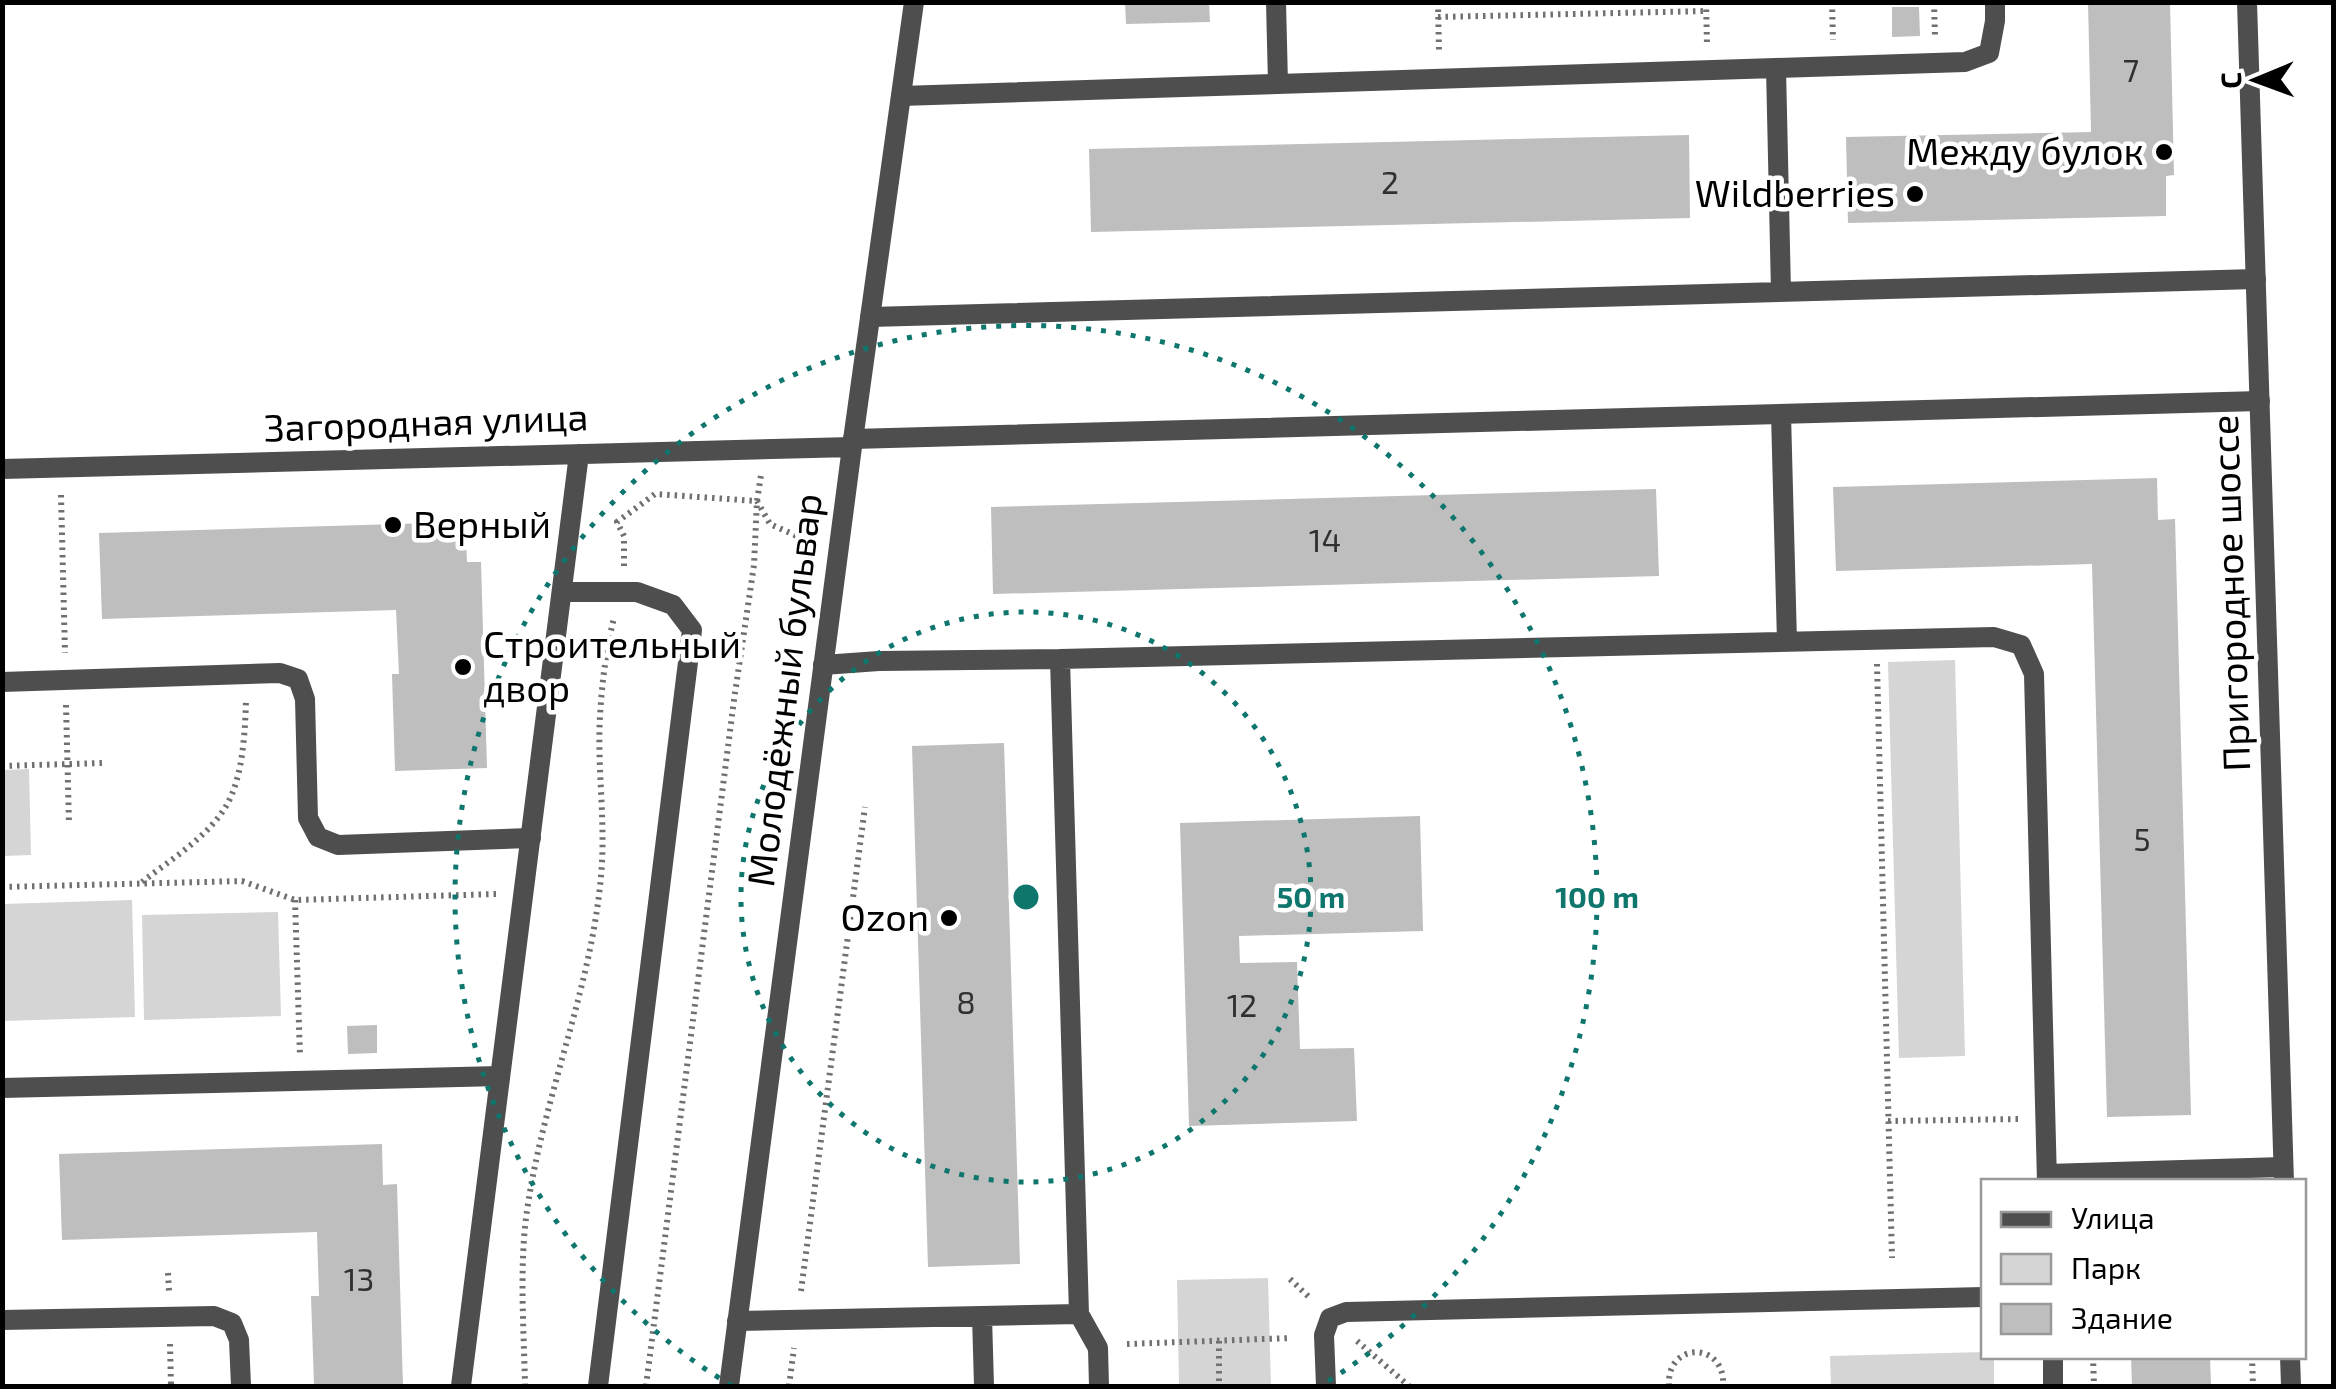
<svg xmlns="http://www.w3.org/2000/svg" width="2336" height="1389" font-family="'Exo 2',sans-serif">
	<rect width="100%" height="100%" fill="#fff"/>
	<!-- green -->
	<path fill="#d5d5d5" d="M1955,660L1965,1056L1899,1058L1888,662Z
		M29,769L31,855L3,856V770Z
		M132,900L135,1017L3,1021V904Z
		M278,912L281,1016L144,1020L142,915Z
		M1268,1278L1271,1386H1179L1177,1280Z
		M1983,1352L1984,1356L1994,1357V1386H1831L1830,1356Z"/>
	<!-- building -->
	<path fill="#bebebe" d="M1125,2H1209L1210,22L1126,24Z
		M2088,2H2170L2174,175L2166,176V216L1848,223L1846,137L2091,132Z
		M1892,7H1919L1920,36L1892,37Z
		M1689,135L1690,218L1091,232L1089,149Z
		M2157,478L2158,520L2175,519L2191,1115L2107,1117L2092,564L1836,571L1833,487Z
		M1656,489L1659,576L993,594L991,507Z
		M465,522L467,562H481L487,768L395,771L392,674H399L396,610L102,619L99,533Z
		M1004,743L1020,1264L928,1267L912,746Z
		M1420,816L1423,931L1239,936L1240,963L1297,962L1300,1049L1354,1048L1357,1121L1189,1126L1180,823Z
		M377,1025V1053L348,1054L347,1026Z
		M382,1144L383,1185L397,1184L403,1386H314L311,1296H319L317,1232L62,1240L59,1154Z
		M2131,1356H2210L2211,1386H2132Z"/>
	<g fill="none" stroke-linecap="round" stroke-linejoin="round">
		<!-- path -->
		<path stroke="#707070" stroke-width="6" stroke-dasharray="2.5 5" stroke-linecap="butt" d="M1438,2L1439,53
			M1706,2L1707,44
			M1832,2L1833,40
			M1934,2L1935,37
			M1438,17L1706,11
			M61,495L65,653
			M624,566V536L617,522L655,494L757,501L770,524L799,537
			M1877,664L1892,1258
			M66,705L69,824
			M2,766L102,763
			M142,882C170,860 205,839 225,808C243,779 245,733 246,700
			M2,887L242,881L295,900L496,894
			M295,900L300,1056
			M1888,1121L2020,1119
			M168,1273L169,1291
			M1290,1279L1311,1299
			M801,1291L865,807
			M1219,1341V1386
			M1357,1341L1409,1386
			M170,1344L171,1386
			M1127,1344L1291,1338
			M2093,1356L2094,1386
			M2252,1356L2253,1386
			M525,1386C524,1333 519,1264 527,1211C543,1097 591,991 601,876C606,823 597,769 600,716C602,683 606,649 614,618
			M646,1386L734,700L754,565L757,501L761,475
			M789,1386L794,1348
			M1669,1386C1666,1341 1726,1341 1723,1386"/>
		<!-- lane -->
		<path stroke="#4e4e4e" stroke-width="20" d="M1276,2L1278,84
			M1776,68L1965,62L1989,53L1995,21V2
			M901,96L1776,68L1781,292
			M870,317L2256,279
			M1781,414L1787,642
			M853,439L2260,401
			M562,592H637L673,605L692,630L598,1386
			M1060,659L1994,637L2021,645L2034,674L2047,1182
			M823,665L879,661L1060,659L1079,1314
			M2,682L280,673L298,679L305,699L308,818L318,837L338,845L531,838
			M2,1088L500,1076
			M2047,1174L2283,1167
			M982,1316L984,1386
			M2,1320L214,1316L232,1323L239,1340L241,1386
			M737,1321L1079,1314L1098,1348L1099,1386
			M2053,1356V1386
			M1326,1386L1324,1335L1330,1318L1346,1312L1984,1297"/>
		<!-- street -->
		<path stroke="#4e4e4e" stroke-width="20" d="M2247,2L2284,1182
			M2,469L852,447
			M2290,1356L2291,1386
			M461,1386L579,454
			M729,1386L852,447L914,2"/>
	</g>
	<!-- distance rings -->
	<g fill="none" stroke="#0f766e" stroke-width="5" stroke-dasharray="5 10">
		<circle cx="1026" cy="897" r="285"/>
		<path d="M732 1386A571 571 0 1 1 1320 1386"/>
	</g>
	<!-- markers -->
	<g fill="#000" stroke="#fff" stroke-width="4">
		<circle cx="2164" cy="152" r="10"/>
		<circle cx="1915" cy="194" r="10"/>
		<circle cx="393" cy="525" r="10"/>
		<circle cx="463" cy="667" r="10"/>
		<circle cx="949" cy="918" r="10"/>
	</g>
	<g text-anchor="middle" stroke-width="9" stroke-linejoin="round" paint-order="stroke">
		<!-- number labels -->
		<g font-size="32" fill="#303030">
			<text x="2131" y="82">7</text>
			<text x="1390" y="194">2</text>
			<text x="1325" y="552">14</text>
			<text x="2142" y="851">5</text>
			<text x="966" y="1014">8</text>
			<text x="1242" y="1017">12</text>
			<text x="359" y="1291">13</text>
		</g>
		<!-- poi labels -->
		<g font-size="38" fill="#000" stroke="#fff" text-anchor="end">
			<text x="2144" y="165">Между булок</text>
			<text x="1895" y="207">Wildberries</text>
			<text x="413" y="538" text-anchor="start">Верный</text>
			<text x="483" y="658" text-anchor="start">Строительный<tspan x="483" dy="44">двор</tspan></text>
			<text x="929" y="931">Ozon</text>
		</g>
		<!-- street labels -->
		<g font-size="38" fill="#000" stroke="#fff">
			<text transform="translate(426 423) rotate(-2)" y="13">Загородная улица</text>
			<text transform="translate(2231 593) rotate(-92)" y="13">Пригородное шоссе</text>
			<text transform="translate(785 690) rotate(-83)" y="13">Молодёжный бульвар</text>
		</g>
	</g>
	<circle cx="1026" cy="897" r="15" fill="#0f766e" stroke="#fff" stroke-width="5"/>
	<g font-size="30" text-anchor="middle" font-weight="bold" fill="#0f766e" stroke="#fff" stroke-width="9" stroke-linejoin="round" paint-order="stroke">
		<text x="1311" y="908">50 m</text>
		<text x="1597" y="908">100 m</text>
	</g>
	<!-- border -->
	<rect width="2336" height="1389" fill="none" stroke="#000000" stroke-width="10"/>
	<!-- legend -->
	<rect x="1981" y="1179" width="325" height="180" fill="#ffffff" stroke="#999999" stroke-width="2.5"/>
	<rect x="2001" y="1212" width="50" height="15" fill="#4e4e4e" stroke="#999999" stroke-width="2.5"/>
	<text x="2071" y="1229" font-size="30" fill="#000000">Улица</text>
	<rect x="2001" y="1254" width="50" height="30" fill="#d5d5d5" stroke="#999999" stroke-width="2.5"/>
	<text x="2071" y="1279" font-size="30" fill="#000000">Парк</text>
	<rect x="2001" y="1304" width="50" height="30" fill="#bebebe" stroke="#999999" stroke-width="2.5"/>
	<text x="2071" y="1329" font-size="30" fill="#000000">Здание</text>
	<!-- north arrow -->
	<g transform="translate(2256 80) rotate(269)" stroke="#ffffff" stroke-width="8" paint-order="stroke">
	<path d="M0-8L18 38L0 25L-18 38Z" fill="#000000"/>
	<text y="-15" font-size="28" font-weight="bold" text-anchor="middle" fill="#000000">С</text>
	</g>
</svg>
